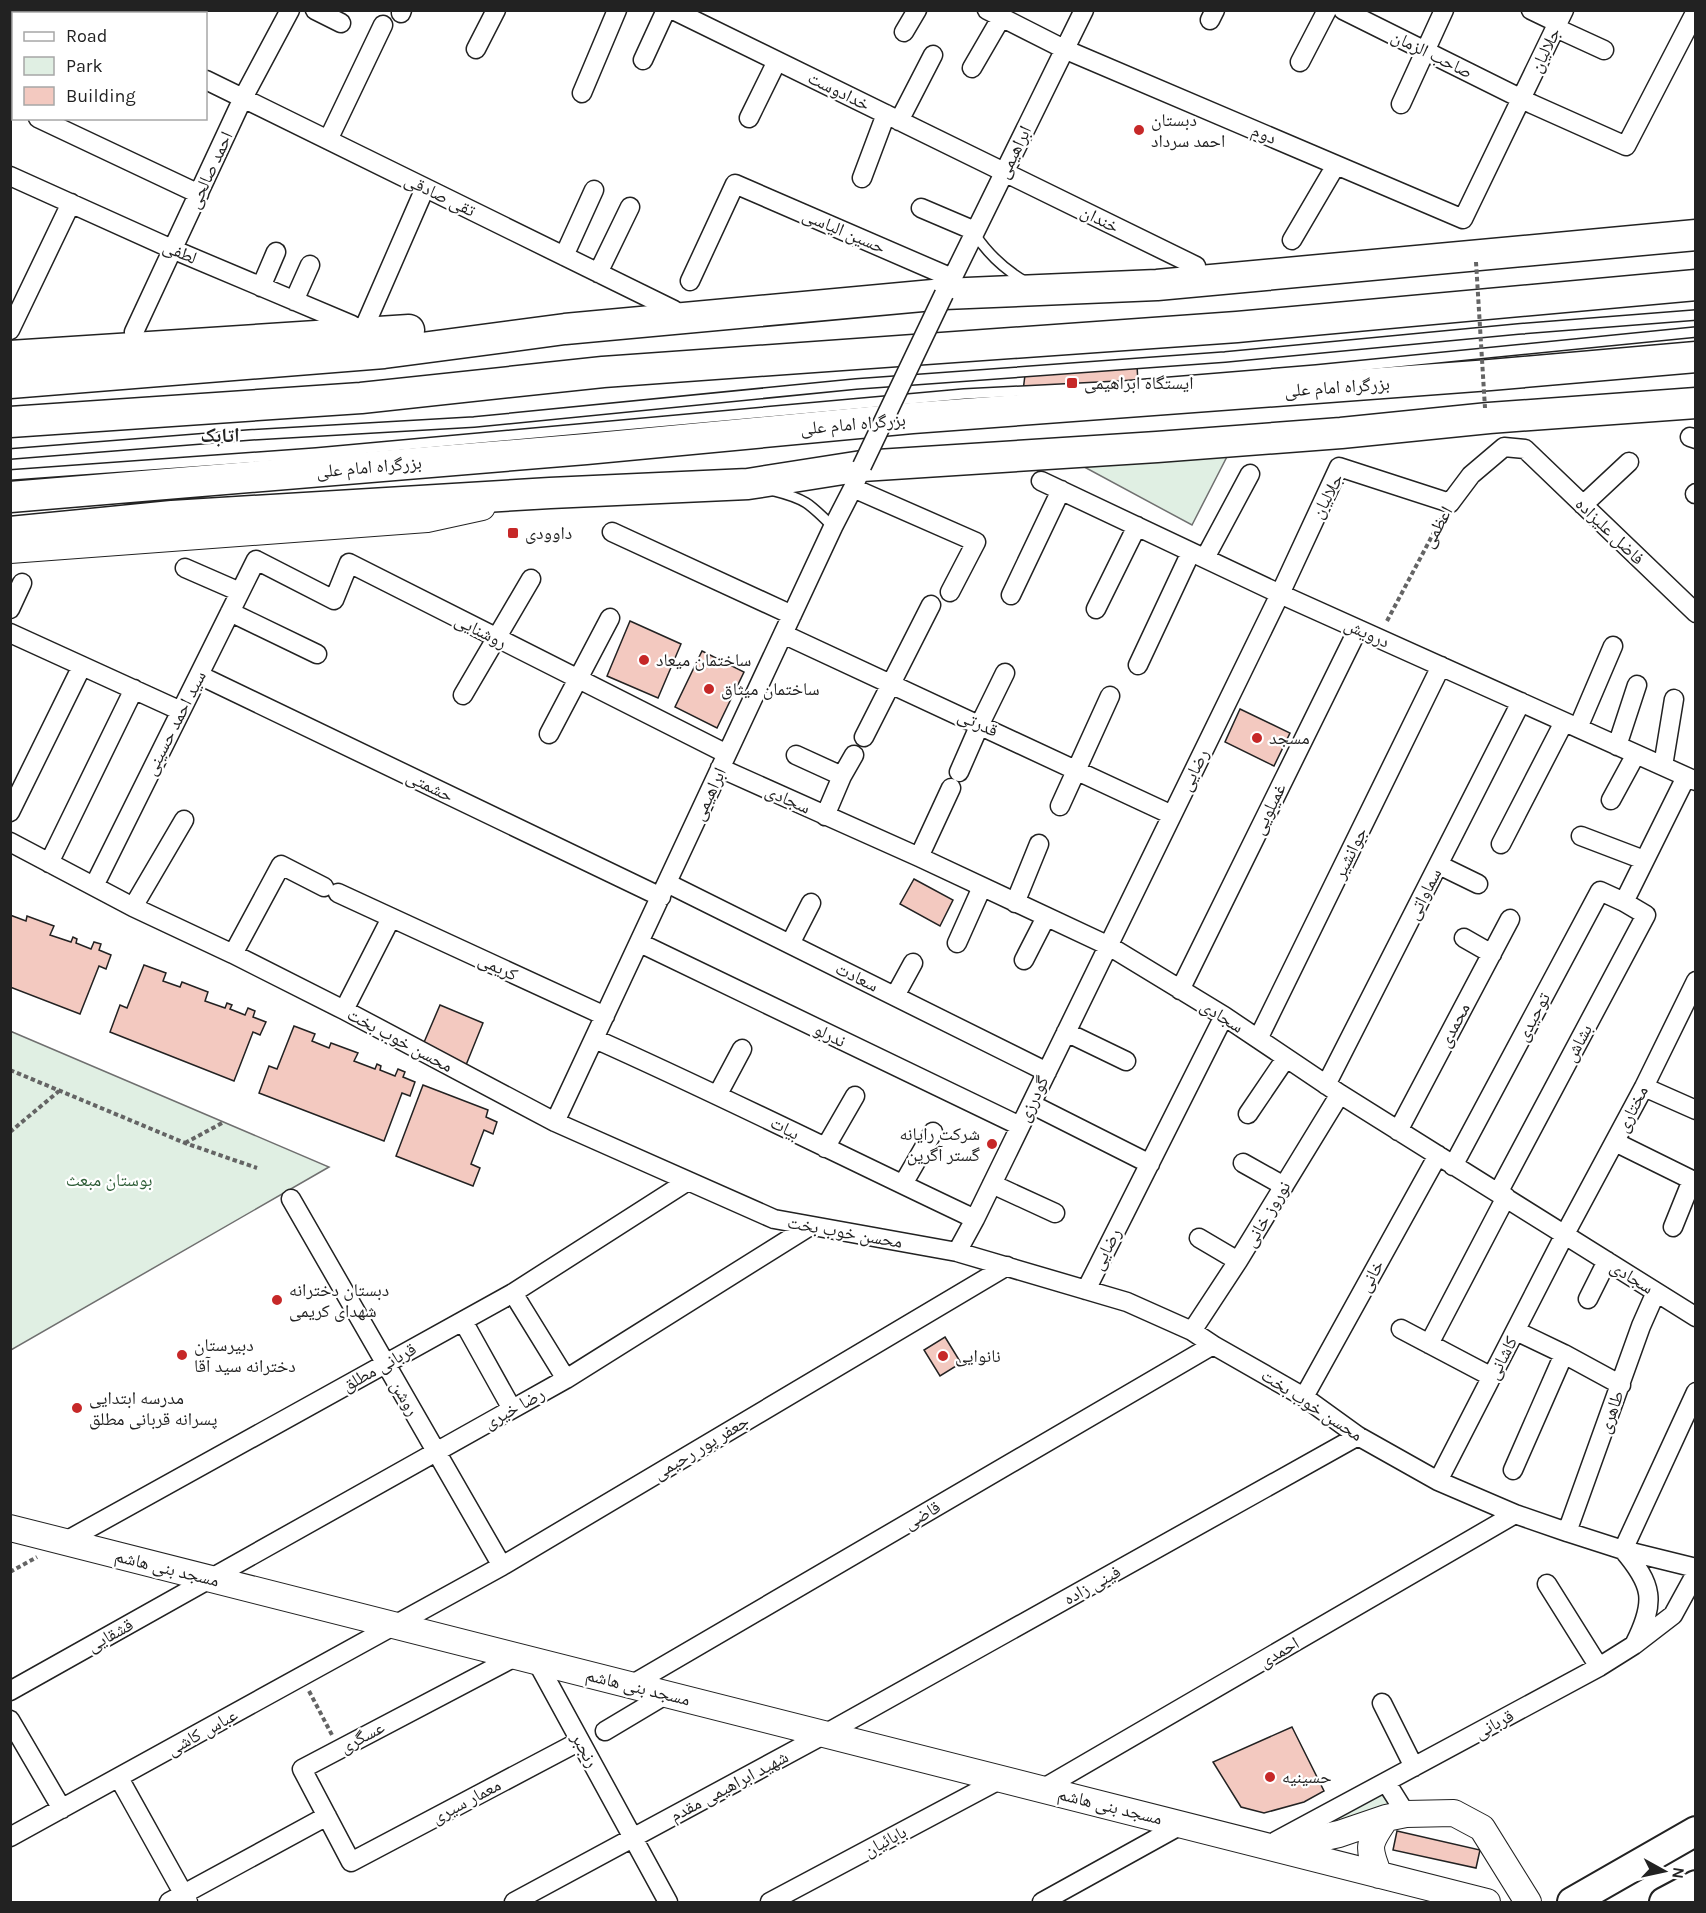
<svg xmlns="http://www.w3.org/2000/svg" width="1706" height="1913" font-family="Karla,'Noto Naskh Arabic',sans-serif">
	<rect width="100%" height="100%" fill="#fff"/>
	<!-- green -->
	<path fill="#e0efe3" stroke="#6f6f6f" stroke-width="1.5" d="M1234,443L1192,525L1062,455Z
		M10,1031L329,1167L11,1350Z
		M1381,1793L1391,1807L1308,1832Z"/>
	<!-- building -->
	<path fill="#f3c9c0" stroke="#222" stroke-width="1.5" d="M1137,365L1138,383L1022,399L1025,375Z
		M630,621L681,644L658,698L607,676Z
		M702,651L744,672L717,728L675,707Z
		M1240,709L1290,733L1274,766L1225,742Z
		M914,879L953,900L940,926L900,904Z
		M10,915L26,921L27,916L54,926L50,935L71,942L73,937L77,939L76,943L91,949L94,942L101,944L99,950L111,955L106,969L99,966L80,1014L10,987Z
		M144,965L166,973L163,981L180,987L182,982L208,992L205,1001L225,1008L227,1003L232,1005L230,1009L245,1015L248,1008L255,1011L253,1017L266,1022L260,1035L253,1032L234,1081L110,1032L120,1005L127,1008Z
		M440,1005L483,1023L466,1065L422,1047Z
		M294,1026L315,1034L312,1041L329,1048L331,1043L358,1053L354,1061L375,1069L377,1064L381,1066L380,1070L395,1076L398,1069L405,1072L403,1077L415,1082L410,1096L402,1093L384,1141L259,1093L269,1066L277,1069Z
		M423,1085L488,1110L486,1117L497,1122L493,1134L484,1130L471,1164L480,1168L473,1186L396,1156Z
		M945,1337L961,1363L940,1376L924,1350Z
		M1292,1727L1324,1791L1304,1802L1264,1813L1241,1807L1213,1762Z
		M1397,1831L1480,1850L1476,1868L1393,1850Z"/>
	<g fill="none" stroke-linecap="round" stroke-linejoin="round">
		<defs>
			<path id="service" d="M974,233C988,254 1005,270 1026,282
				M10,454L249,435L474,422L856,384L1225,357L1518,329L1696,315
				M10,475L316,453L964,394L1123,386L1316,370L1696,332
				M774,491C806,499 810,504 833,527"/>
			<path id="minor" d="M65,10L71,14
				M315,10L341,23
				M673,10L1196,266
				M987,10L1064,49L1463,219L1564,10
				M1343,10L1532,104L1626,146L1696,11
				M1531,10L1558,23
				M401,13L402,10
				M27,14L28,10
				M151,14L152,10
				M1210,20L1215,10
				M1556,28L1604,50
				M904,32L917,10
				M10,48L14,42
				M476,49L496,10
				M643,60L666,10
				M1300,62L1327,10
				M972,68L1001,18
				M206,80L674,310
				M582,93L617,10
				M1401,104L1444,10
				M10,105L14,107
				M38,118L199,194
				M749,118L777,61
				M899,121L933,55
				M328,140L383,25
				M10,176L172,249L352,325
				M862,178L886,114
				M921,208L975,231
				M1292,240L1336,165
				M564,256L594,190
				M598,273L630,207
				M690,281L735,184L952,278
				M261,287L276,252
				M947,289L1084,10
				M294,301L310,265
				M367,321L425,188
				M10,330L71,203
				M134,332L243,98L290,10
				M1690,437L1696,439
				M1041,481L1280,594L1696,781
				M853,488L976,542L950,592
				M1695,494L1696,493
				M1583,505L1629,462
				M612,532L792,615
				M1205,558L1250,474
				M185,568L240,592
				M1011,595L1061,490
				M10,609L22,583
				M1096,609L1137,526
				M230,612L317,654
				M10,633L181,711
				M783,634L1172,815
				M1138,665L1191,552
				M199,675L661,897
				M463,695L531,579
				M1578,728L1613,646
				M549,734L610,618
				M864,737L931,605
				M1617,746L1637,685
				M796,755L842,776
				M1663,766L1674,699
				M720,768L919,857L1109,946L1224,1016L1340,1094L1696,1317
				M959,772L980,724L1005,673
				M1611,800L1636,754
				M1060,806L1110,696
				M10,812L82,666
				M825,816L842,776L854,755
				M1581,836L1644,860
				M10,842L133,907L233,954L344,1010L555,1122L774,1219L957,1252L1127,1302L1192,1331L1213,1345L1304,1397L1358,1436L1438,1481L1515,1514L1567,1532L1623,1550L1696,1568
				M1501,844L1564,722
				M919,857L951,788
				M49,863L134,689
				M1439,865L1478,884
				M667,883L1047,1072
				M94,886L256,560L334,600L349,563L727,754
				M338,893L605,1016
				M1624,902L1686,777
				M1015,903L1039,844
				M133,907L184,820
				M1464,938L1492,954
				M640,943L1020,1126
				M957,943L982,887
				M790,944L811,903
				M233,954L281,865L324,887
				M1024,960L1046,917
				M1180,990L1358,629
				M895,996L913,963
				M344,1010L391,918
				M1066,1032L1126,1061
				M595,1039C723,1096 848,1159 975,1219
				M1258,1039L1441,666
				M1326,1085L1521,702
				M1644,1087L1696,1110
				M718,1094L742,1049
				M1031,1104L1150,1164
				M1248,1114L1286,1058
				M555,1122L833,527L853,488L862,466
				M1398,1131L1510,919
				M1615,1142L1696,1182
				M825,1148L855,1096
				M1243,1163L1284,1186
				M1453,1166L1600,891L1624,902L1646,915L1498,1193
				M903,1184L933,1132
				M992,1184L1055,1213
				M291,1199L502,1566
				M1673,1227L1692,1180
				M1199,1238L1238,1261
				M957,1252L975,1219L1280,594L1339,467L1450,503L1471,475L1504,447L1525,449L1696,613
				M1086,1290L1224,1016
				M513,1293L566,1379
				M1588,1299L1607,1261
				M463,1321L512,1409
				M1401,1329L1492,1377
				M1192,1331L1238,1261L1340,1094
				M1429,1344L1506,1197
				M1564,1354L1621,1385
				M1304,1397L1438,1155
				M1513,1470L1564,1354L1516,1331
				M1438,1481L1565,1234L1644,1087L1696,981
				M1567,1532L1641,1326L1656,1292
				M64,1542L513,1293L688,1181
				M1547,1584L1599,1667
				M1635,1643C1656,1601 1653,1585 1623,1550L1696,1392
				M515,1657L302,1769L351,1862L580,1741
				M537,1662L668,1902
				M631,1685L1213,1345
				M10,1691L566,1379L810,1226
				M1382,1703L1414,1767
				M10,1720L62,1809
				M605,1731L667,1694
				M119,1778L188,1902
				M1386,1782L1406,1814
				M1042,1789L1515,1514
				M10,1837L502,1566L1007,1266
				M1276,1841L1599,1667L1634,1645L1673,1615L1696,1573
				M169,1902L327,1816
				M514,1902L825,1734L1358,1436
				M770,1902L1001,1779
				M1042,1902L1181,1825"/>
			<path id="secondary" d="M10,550L427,519L482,507
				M10,1528L1487,1902
				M1281,1844L1307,1841L1339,1834L1386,1818L1406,1814L1454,1813L1482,1828L1528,1902
				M1379,1875C1367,1846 1368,1844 1386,1818"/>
			<path id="primary" d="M1572,1902L1696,1831
				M1664,1902L1696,1885"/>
			<path id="trunk" d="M10,356L409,330
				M10,383L384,353L565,329L944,294L1157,285L1696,235
				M10,422L361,398L603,372L1237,327L1696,285
				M10,497L586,449L912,418L1490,375L1696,357
				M10,532L172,516L550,493L748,484L862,466L1157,447L1341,433L1489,418L1696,403"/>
		</defs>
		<!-- service casing -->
		<use href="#service" stroke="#222" stroke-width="12"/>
		<!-- minor casing -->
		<use href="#minor" stroke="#222" stroke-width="21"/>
		<!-- secondary casing -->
		<use href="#secondary" stroke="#222" stroke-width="28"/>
		<!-- primary casing -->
		<use href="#primary" stroke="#222" stroke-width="32"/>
		<!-- trunk casing -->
		<use href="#trunk" stroke="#222" stroke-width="33"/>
		<!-- path -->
		<path stroke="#646464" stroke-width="4" stroke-dasharray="4.5 3" stroke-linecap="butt" d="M1387,621L1441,519
			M10,1070L185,1143L257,1168
			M10,1132L59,1091
			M185,1143L224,1122
			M10,1572L37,1557
			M309,1691L332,1735"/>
		<!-- service -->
		<use href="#service" stroke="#fff" stroke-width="9"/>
		<!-- minor -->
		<use href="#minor" stroke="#fff" stroke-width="18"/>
		<!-- secondary -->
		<use href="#secondary" stroke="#fff" stroke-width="26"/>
		<!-- primary -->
		<use href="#primary" stroke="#fff" stroke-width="28"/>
		<!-- trunk -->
		<use href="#trunk" stroke="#fff" stroke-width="30"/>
		<defs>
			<path id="minor-bridge" d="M862,466L944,294"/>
		</defs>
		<!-- minor-bridge casing -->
		<use href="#minor-bridge" stroke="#222" stroke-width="21" stroke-linecap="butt"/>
		<!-- path-bridge -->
		<path stroke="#646464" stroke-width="4" stroke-dasharray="4.5 3" stroke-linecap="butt" d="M1476,262L1485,408"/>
		<!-- minor-bridge -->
		<use href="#minor-bridge" stroke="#fff" stroke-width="18"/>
	</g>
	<!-- markers -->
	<g fill="#c62828" stroke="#fff" stroke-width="2">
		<circle cx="1139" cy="130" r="6"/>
		<rect x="1066" y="377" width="12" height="12" rx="3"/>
		<rect x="507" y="527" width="12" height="12" rx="3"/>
		<circle cx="644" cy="660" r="6"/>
		<circle cx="709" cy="689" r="6"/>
		<circle cx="1257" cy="738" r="6"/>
		<circle cx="992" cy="1144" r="6"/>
		<circle cx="277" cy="1300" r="6"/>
		<circle cx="182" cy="1355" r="6"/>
		<circle cx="943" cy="1356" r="6"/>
		<circle cx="77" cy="1408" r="6"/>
		<circle cx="1270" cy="1777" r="6"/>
	</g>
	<g text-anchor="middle" stroke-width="4.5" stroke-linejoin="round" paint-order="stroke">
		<!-- street labels -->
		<g font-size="18" fill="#222" stroke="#fff">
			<text transform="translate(1545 50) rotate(-64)" y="6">جلالیان</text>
			<text transform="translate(1432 54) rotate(26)" y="6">صاحب الزمان</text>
			<text transform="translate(839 91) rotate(26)" y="6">خدادوست</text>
			<text transform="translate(1264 134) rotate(23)" y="6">دوم</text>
			<text transform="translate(1014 152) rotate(-64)" y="6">ابراهیمی</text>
			<text transform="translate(210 170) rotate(-65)" y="6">احمد صالحی</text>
			<text transform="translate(440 195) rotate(26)" y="6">تقی صادقی</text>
			<text transform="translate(1100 219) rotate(26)" y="6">خندان</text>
			<text transform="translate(844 231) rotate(23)" y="6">حسین الیاسی</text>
			<text transform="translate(180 252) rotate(23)" y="6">لطفی</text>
			<text transform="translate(1337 387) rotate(-4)" y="6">بزرگراه امام علی</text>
			<text transform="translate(853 424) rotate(-5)" y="6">بزرگراه امام علی</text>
			<text transform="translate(369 467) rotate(-5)" y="6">بزرگراه امام علی</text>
			<text transform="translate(1327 496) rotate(-62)" y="6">جلالیان</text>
			<text transform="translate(1437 527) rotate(-61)" y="6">اعظمی</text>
			<text transform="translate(1610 531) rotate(44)" y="6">فاضل علیزاده</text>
			<text transform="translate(481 631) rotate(27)" y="6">روشنایی</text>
			<text transform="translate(1367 633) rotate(24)" y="6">درویش</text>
			<text transform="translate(175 723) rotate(-63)" y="6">سید احمد حسینی</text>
			<text transform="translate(978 723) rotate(25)" y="6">قدرتی</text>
			<text transform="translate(1194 770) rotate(-64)" y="6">رضایی</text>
			<text transform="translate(430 786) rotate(26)" y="6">حشمتی</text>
			<text transform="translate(709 794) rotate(-65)" y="6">ابراهیمی</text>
			<text transform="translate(788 799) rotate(24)" y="6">سجادی</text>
			<text transform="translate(1269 809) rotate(-64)" y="6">غمیلویی</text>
			<text transform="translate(1350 853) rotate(-64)" y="6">جوانشیر</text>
			<text transform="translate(1424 894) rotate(-63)" y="6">سماواتی</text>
			<text transform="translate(498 967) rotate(25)" y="6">کریمی</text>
			<text transform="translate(857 977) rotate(26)" y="6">سعادت</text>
			<text transform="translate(1222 1016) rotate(32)" y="6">سجادی</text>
			<text transform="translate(1533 1017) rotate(-62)" y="6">توحیدی</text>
			<text transform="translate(1454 1025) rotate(-62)" y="6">محمدی</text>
			<text transform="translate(830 1035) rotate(26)" y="6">ندرلو</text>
			<text transform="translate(400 1040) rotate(28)" y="6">محسن خوب بخت</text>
			<text transform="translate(1578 1043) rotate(-62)" y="6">بشاش</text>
			<text transform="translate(1033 1099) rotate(-64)" y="6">گودرزی</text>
			<text transform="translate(1632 1109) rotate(-63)" y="6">مختاری</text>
			<text transform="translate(785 1128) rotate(27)" y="6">بیات</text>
			<text transform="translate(1267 1214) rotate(-59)" y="6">نوروز خانی</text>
			<text transform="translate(845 1232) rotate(10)" y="6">محسن خوب بخت</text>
			<text transform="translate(1106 1249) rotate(-63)" y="6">رضایی</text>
			<text transform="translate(1371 1276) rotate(-61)" y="6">خانی</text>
			<text transform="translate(1632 1277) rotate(32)" y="6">سجادی</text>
			<text transform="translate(1502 1358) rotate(-63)" y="6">کاشانی</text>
			<text transform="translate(379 1367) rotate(-29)" y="6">قربانی مطلق</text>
			<text transform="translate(405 1398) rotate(60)" y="6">روشن</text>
			<text transform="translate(1312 1405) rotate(33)" y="6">محسن خوب بخت</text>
			<text transform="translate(514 1408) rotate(-29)" y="6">رضا خیری</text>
			<text transform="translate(1611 1412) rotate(-70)" y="6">طاهری</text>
			<text transform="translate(701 1447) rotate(-31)" y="6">جعفر پور رحیمی</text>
			<text transform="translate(922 1515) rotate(-30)" y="6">قاضی</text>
			<text transform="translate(167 1568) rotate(14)" y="6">مسجد بنی هاشم</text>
			<text transform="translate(1092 1585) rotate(-29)" y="6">فینی زاده</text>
			<text transform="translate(110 1635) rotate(-29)" y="6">قشقایی</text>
			<text transform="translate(1279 1652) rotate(-30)" y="6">احمدی</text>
			<text transform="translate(638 1687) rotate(14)" y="6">مسجد بنی هاشم</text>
			<text transform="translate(1494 1724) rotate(-28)" y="6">قربانی</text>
			<text transform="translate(202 1732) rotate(-29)" y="6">عباس کاشی</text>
			<text transform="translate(362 1737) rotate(-28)" y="6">عسگری</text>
			<text transform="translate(585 1750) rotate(61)" y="6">رنجبر</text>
			<text transform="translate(729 1786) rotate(-28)" y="6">شهید ابراهیمی مقدم</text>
			<text transform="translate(466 1801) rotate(-28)" y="6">معمار سیری</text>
			<text transform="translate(1110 1806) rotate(14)" y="6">مسجد بنی هاشم</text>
			<text transform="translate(885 1841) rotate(-28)" y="6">بابائیان</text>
		</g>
		<!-- poi labels -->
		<g font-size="18" fill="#222" stroke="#fff" text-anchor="start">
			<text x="1151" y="126">دبستان<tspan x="1151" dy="21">احمد سرداد</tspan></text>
			<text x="1084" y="389">ایستگاه ابراهیمی</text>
			<text x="525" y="539">داوودی</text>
			<text x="656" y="666">ساختمان میعاد</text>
			<text x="721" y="695">ساختمان میثاق</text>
			<text x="1269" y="744">مسجد</text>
			<text x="980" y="1140" text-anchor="end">شرکت رایانه<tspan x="980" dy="21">گستر آگرین</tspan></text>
			<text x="289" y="1296">دبستان دخترانه<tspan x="289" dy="21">شهدای کریمی</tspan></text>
			<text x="194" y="1351">دبیرستان<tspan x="194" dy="21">دخترانه سید آقا</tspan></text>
			<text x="955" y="1362">نانوایی</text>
			<text x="89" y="1404">مدرسه ابتدایی<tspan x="89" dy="21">پسرانه قربانی مطلق</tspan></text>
			<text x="1282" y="1783">حسینیه</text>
		</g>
		<!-- park labels -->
		<g font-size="18" fill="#2f5e38" stroke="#fff">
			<text x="109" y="1186">بوستان مبعث</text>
		</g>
		<!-- neighbourhood labels -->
		<g font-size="20" font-weight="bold" fill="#222" stroke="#fff">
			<text x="220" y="442">اتابک</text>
		</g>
	</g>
	<!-- border -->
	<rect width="1706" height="1913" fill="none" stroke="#222222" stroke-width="24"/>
	<!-- legend -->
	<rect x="12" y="12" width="195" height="108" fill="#ffffff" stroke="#a7a7a7" stroke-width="1.5"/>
	<rect x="24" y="32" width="30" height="9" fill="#ffffff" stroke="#a7a7a7" stroke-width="1.5"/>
	<text x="66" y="42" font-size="18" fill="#222222">Road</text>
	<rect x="24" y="57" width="30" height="18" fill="#e0efe3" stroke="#a7a7a7" stroke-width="1.5"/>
	<text x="66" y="72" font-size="18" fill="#222222">Park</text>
	<rect x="24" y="87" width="30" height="18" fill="#f3c9c0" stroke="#a7a7a7" stroke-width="1.5"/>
	<text x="66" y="102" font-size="18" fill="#222222">Building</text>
	<!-- north arrow -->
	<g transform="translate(1664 1871) rotate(98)" stroke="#ffffff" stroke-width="4.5" paint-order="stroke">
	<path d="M0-4.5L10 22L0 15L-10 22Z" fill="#222222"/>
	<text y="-9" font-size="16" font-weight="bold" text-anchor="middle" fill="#222222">N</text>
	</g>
</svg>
